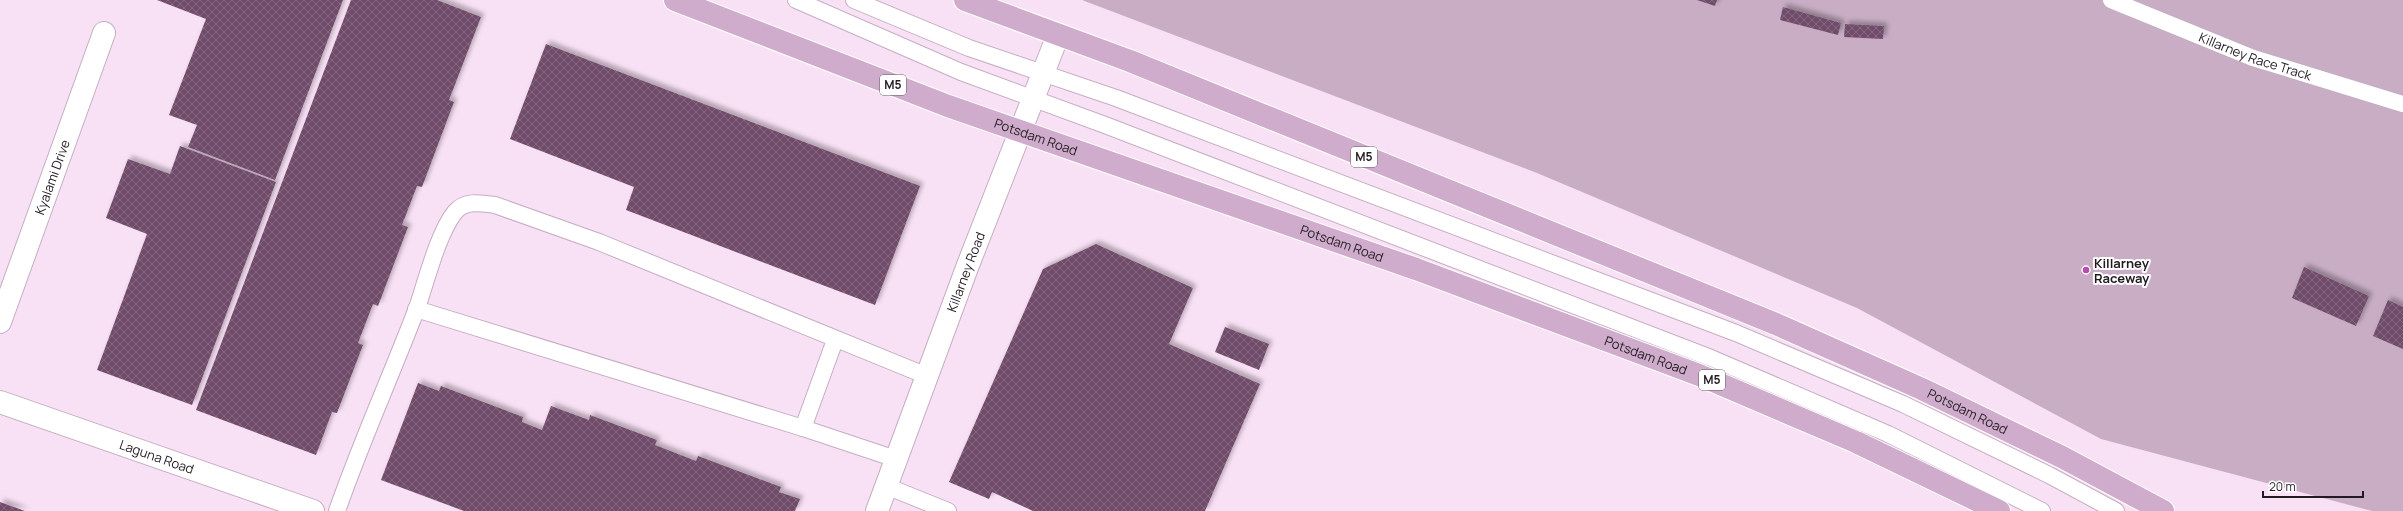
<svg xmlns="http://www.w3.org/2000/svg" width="2403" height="511" font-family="Manrope,sans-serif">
	<defs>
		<pattern id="building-cross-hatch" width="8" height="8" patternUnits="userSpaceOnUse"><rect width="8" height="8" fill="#704c6b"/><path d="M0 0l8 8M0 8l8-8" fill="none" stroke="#83687f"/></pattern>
		<filter id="shadow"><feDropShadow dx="3.5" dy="-3.5" stdDeviation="2" flood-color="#0004"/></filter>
	</defs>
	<rect width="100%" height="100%" fill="#f9e1f5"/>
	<!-- park -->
	<path fill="#c8adc4" d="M1082,0H2403V511H2372L2101,439L1857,308L1537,173Z"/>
	<!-- building -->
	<path fill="url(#building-cross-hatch)" filter="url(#shadow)" d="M157,0H343L275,180L188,147L197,125L169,115L206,19Z
		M351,0H437L481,17L449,100L454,102L422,187L417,186L402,225L408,227L378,306L373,304L358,343L363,345L337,413L332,412L316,455L196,410Z
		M1697,0H1717L1715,6Z
		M1783,7L1841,23L1838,35L1780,20Z
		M1845,24L1884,26L1883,39L1844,37Z
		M546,44L920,186L875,305L626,210L634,187L510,139Z
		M180,146L276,182L192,405L97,370L147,234L106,218L128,159L170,174Z
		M1096,244L1193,288L1169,344L1260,384L1205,511H1033L992,492L989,499L949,482L1043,269Z
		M2304,267L2369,296L2356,326L2292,298Z
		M2388,300L2403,307V349L2373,336Z
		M1225,327L1269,344L1259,370L1215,352Z
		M418,383L439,391L441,386L523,417L522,422L542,430L551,406L589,420L590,415L657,440L655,445L696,461L698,456L781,487L779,492L800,499L795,511H464L381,480Z
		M0,502L25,511H0Z"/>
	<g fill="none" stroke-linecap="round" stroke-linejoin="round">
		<defs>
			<g id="lane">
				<path d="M796,0L961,72L1105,125L1711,358L1888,434L2042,511"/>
				<path d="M854,0L969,48L1116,98L1736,333L1903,404L2049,475L2116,511"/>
				<path id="s1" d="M2111,0L2253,58L2403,104"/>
				<path d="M416,309L803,428L896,459"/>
				<path d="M803,428L835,340"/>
				<path d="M886,486L948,511"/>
				<path d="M337,511C361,442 391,376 417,308C426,282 438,233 455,212C465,200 481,203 495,205L599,242L927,376"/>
			</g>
			<g id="street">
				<path id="s2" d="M0,322L104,33"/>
				<path id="s3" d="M0,402L313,511"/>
				<path id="s4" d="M877,511L968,265L1058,35"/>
			</g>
			<g id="primary">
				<path id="s5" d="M675,0L948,106L1416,269L1699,375L1856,442L1999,511"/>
				<path id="s6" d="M965,0L1130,61L1776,324L1922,389L2062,457L2163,511"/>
			</g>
		</defs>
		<!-- lane casing -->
		<use href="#lane" stroke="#c5aec1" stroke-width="18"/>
		<!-- street casing -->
		<use href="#street" stroke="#c5aec1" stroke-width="24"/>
		<!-- primary casing -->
		<use href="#primary" stroke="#fff" stroke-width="24"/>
		<!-- lane -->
		<use href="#lane" stroke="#fff" stroke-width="16"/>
		<!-- street -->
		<use href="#street" stroke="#fff" stroke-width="22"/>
		<!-- primary -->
		<use href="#primary" stroke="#cfaccb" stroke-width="22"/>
	</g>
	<!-- markers -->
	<circle fill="#b74cad" stroke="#fff" stroke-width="1.5" cx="2086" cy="270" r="4"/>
	<g text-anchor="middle" stroke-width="4" stroke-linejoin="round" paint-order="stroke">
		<!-- shield labels -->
		<g fill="#fff" stroke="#645f64" stroke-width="1">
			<rect x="880" y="75" width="26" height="20" rx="3"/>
			<rect x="1351" y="147" width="26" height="20" rx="3"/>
			<rect x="1699" y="370" width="26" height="20" rx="3"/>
		</g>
		<g font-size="12" font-weight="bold" fill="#221a21">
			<text x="893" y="89">M5</text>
			<text x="1364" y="161">M5</text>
			<text x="1712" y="384">M5</text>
		</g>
		<!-- street labels -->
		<g font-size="13" fill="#221a21" stroke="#fff">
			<text dy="5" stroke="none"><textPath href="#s1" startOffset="155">Killarney Race Track</textPath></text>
			<text dy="5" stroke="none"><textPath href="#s5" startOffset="386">Potsdam Road</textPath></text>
			<text dy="5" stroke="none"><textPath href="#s2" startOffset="154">Kyalami Drive</textPath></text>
			<text dy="5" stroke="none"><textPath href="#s5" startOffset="710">Potsdam Road</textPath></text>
			<text dy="5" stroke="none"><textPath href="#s4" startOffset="255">Killarney Road</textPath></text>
			<text dy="5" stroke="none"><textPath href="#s5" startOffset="1034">Potsdam Road</textPath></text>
			<text dy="5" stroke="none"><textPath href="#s6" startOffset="1084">Potsdam Road</textPath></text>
			<text dy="5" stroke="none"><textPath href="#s3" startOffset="166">Laguna Road</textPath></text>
		</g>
		<!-- poi labels -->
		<g font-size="13" font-weight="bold" fill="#221a21" stroke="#fff" text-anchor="start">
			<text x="2094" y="268">Killarney<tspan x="2094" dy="15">Raceway</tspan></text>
		</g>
	</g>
	<!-- scale -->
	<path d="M2263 491v6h100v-6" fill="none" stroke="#221a21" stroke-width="2"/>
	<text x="2269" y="491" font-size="12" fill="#221a21" stroke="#ffffff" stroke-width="3" paint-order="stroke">20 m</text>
</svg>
